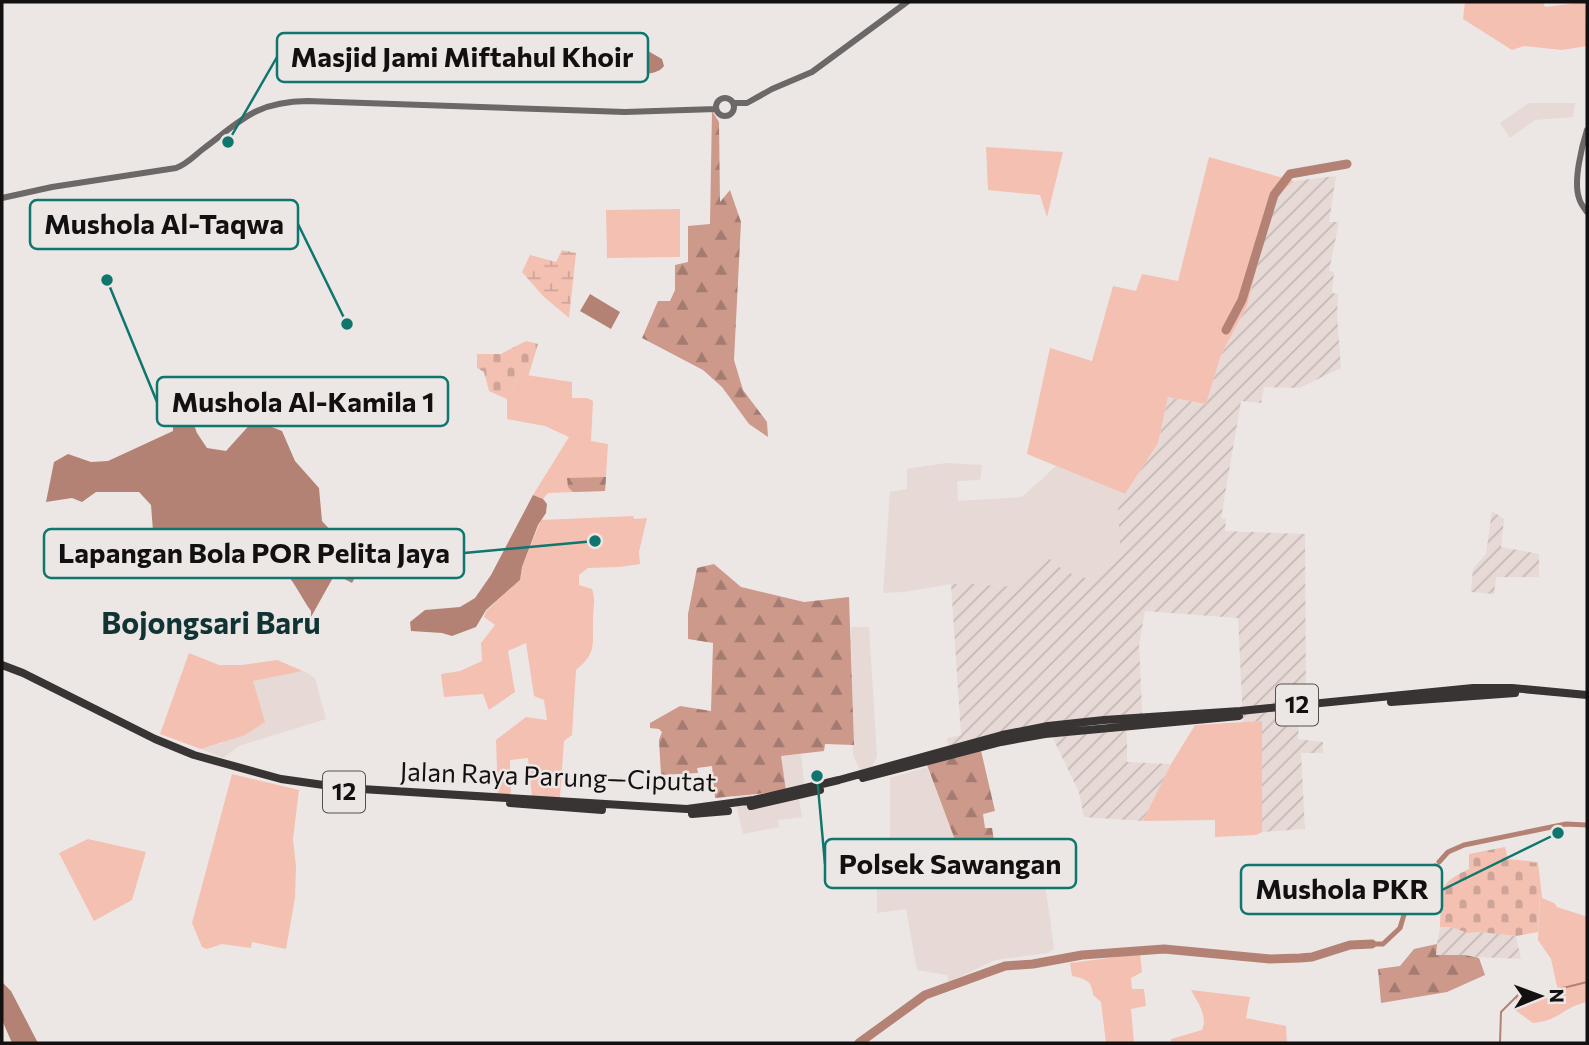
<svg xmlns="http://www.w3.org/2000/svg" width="1589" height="1045" font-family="Commissioner,sans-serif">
	<defs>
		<pattern id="industrial-furrows" width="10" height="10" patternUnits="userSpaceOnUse" patternTransform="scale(1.75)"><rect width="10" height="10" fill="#e7d9d5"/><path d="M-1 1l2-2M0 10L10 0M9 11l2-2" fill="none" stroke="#c5b9b6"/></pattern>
		<pattern id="forest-firs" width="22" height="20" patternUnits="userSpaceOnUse" patternTransform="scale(1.75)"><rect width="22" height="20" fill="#cc998b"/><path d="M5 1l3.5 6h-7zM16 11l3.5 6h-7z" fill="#a47b70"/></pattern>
		<pattern id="wetland-marsh" width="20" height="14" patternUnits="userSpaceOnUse" patternTransform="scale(1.75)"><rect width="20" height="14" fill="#f3c0b2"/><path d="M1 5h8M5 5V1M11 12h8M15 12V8" fill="none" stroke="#cfa498"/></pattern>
		<pattern id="cemetery-stones" width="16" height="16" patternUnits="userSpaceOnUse" patternTransform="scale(1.75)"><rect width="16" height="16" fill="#f3c0b2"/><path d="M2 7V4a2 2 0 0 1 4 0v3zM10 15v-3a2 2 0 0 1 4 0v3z" fill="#cfa498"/></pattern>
	</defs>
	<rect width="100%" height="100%" fill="#ece7e5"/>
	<!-- built -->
	<path fill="#e7d9d5" d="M1529,103H1575L1573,117L1535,120L1510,138L1500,123Z
		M946,463L982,465L980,480L957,481L958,501L1022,497L1056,466L1125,494L1118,505L1120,546L1101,572L1089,579L1066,572L1045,555L1037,559L1034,575L1013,585L1001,587L982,584H951L904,592L883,593L890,492L907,489V469Z
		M851,627H869L877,757L872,767L860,770L853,756Z
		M304,671L315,678L326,719L239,746L223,758L201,749L223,743L252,681Z
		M801,754L806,798L799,799L802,817L778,820L779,827L743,834L734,795L785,791L780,756Z
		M927,767L958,848L1024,846V854H1041L1054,949L1048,953L995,960L949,982L947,975L917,970L906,909L877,913V872L890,870V778Z"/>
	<!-- industrial -->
	<path fill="url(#industrial-furrows)" d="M1336,176L1329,222H1339L1329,271L1334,272L1332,293L1338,294L1337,315L1341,368L1299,388L1264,387L1261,403L1241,401L1221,518L1226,519L1225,531L1305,534L1306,702L1300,703L1298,739L1323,742V753H1301L1305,829L1262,832L1261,721L1243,723L1238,618L1145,611L1139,645L1143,729L1127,731V762L1171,764L1143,821L1084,817L1079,792L1048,728L949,750L947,738L961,735L951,584H982L1001,587L1013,585L1033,575L1037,559L1045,555L1066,572L1089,579L1101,572L1120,546L1118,505L1158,443L1168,397L1206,404L1221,355L1247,306L1272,209L1279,194L1294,181Z
		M1492,511L1504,519L1501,547L1539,554V577H1496L1494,594L1471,592L1473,569L1486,554Z
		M1440,927H1451L1468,933L1480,932L1516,936L1521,959L1435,955Z"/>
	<!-- green -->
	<path fill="#f3c0b2" d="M1465,2H1543L1545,7L1585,2L1587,46L1562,50L1524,46L1512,50L1463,19Z
		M986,147L1063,152L1047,217L1040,195L988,190Z
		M1209,157L1294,181L1279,194L1272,209L1247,306L1221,355L1206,404L1168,397L1158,443L1125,494L1027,454L1050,348L1092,361L1113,286L1136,291L1142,274L1178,281Z
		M680,209V257L607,258L606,210Z
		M520,374L572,382V398H587L593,401L591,441L608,444L605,491L548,493L543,499L533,495L569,437L545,426L507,419V399Z
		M633,516L634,519L647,518L639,552L640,564L620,567L588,568L579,575V585L592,589C596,599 593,608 593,618C592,643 598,652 576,670L572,735L564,741L560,798L532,797L528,758L510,760L511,796H498L496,740L526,717L547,720L544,700L534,696L526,643L508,651L515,692L489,710L483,694L444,697L441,674L460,671L482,661L481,643L495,625L484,617L486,611L520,580L522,567L541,520Z
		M189,653L219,665H242L277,660L303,671L253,681L265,722L245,735L201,749L160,734Z
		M1262,721V832L1256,835L1215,837V820L1143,821L1171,764L1195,725Z
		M232,774L299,790L293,839L296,866L295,898L286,949L252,942L251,948L222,944L207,949L202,947L192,923Z
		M88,839L146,852L132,900L94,921L59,853Z
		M1505,847L1508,859L1538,862L1542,898L1554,903L1557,907L1585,916L1587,911V1002C1565,1006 1559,1021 1533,1023L1515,1010L1516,998L1525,992L1544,998L1558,991L1551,959L1538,940L1540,893L1507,861Z
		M1140,954L1142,972L1131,978L1132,989H1144L1146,1006L1131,1009L1134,1043H1106L1101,1002L1093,995C1092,980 1085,979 1072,976L1070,963Z
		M1191,990L1250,997L1246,1018L1286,1026L1287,1043H1171V1039L1202,1030C1208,1016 1198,1003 1191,990Z"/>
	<!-- forest -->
	<path fill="url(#forest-firs)" d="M712,111L719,122L720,202L730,190L741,222L734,360L743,390L767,422L768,437L749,424L722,387L703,370L642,338L658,301H670L675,290V265L688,262V226L710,224Z
		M606,477L605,491L573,492L568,487L567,478Z
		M714,564L741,587L804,602L849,597L854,745L825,744L824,751L781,756L786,791L715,798L712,766L697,768L698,773L661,775L659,740L662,732L659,729L650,728V723L680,706L711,711L713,643L688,639V614L697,568Z
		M979,742L995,811L983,814L985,828H992L995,847L958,848L924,757Z
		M1437,944L1436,955H1465L1479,958L1485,975L1447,992L1381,1003L1378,969L1400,966L1414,949Z"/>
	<!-- wetland -->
	<path fill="url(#wetland-marsh)" d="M562,250L576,253L569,318L543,296L522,272L530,255L556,262Z"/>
	<!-- cemetery -->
	<path fill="url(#cemetery-stones)" d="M526,341L538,344L528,377L520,374L507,399L489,391L484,372L477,368V354H501Z
		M1505,847L1507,861L1537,863L1540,893L1538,932L1516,936L1480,932L1468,933L1451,927H1440C1443,892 1433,886 1469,869V854Z"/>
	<!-- water -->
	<path fill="#b48275" d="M616,42L624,43L627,48L623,59L627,66H637L643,52L648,51L662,59L664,66C655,80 614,73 599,68L597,59Z
		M590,294L620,312L611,329L580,311Z
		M186,405L197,433L207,448L226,451L254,420L282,431L295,461L319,488L322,521L362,565L352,583L335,574L311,617V611C302,599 294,580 283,571C243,539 197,547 153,531L151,505L139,492H96L82,502L72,498L46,502L54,462L68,454L91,462L108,461L173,431V407Z
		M533,495L543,499L547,504L546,513L538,525L522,567L520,580L486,610L476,627L452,636L442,633L411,631L410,622L425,610L460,607L475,598L491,575Z
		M2,982L11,991L38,1043H12L2,1020Z"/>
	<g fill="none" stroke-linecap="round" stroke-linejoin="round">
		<!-- stream -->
		<path stroke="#b48275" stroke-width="2" d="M1500,1043L1501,1012L1521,992L1531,993L1541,998L1559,989L1587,982"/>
		<!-- canal -->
		<path stroke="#b48275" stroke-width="5" d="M1439,862L1448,852L1464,845L1566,824L1587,825
			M1375,944H1383L1400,928L1412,888L1435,866"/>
		<!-- river -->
		<path stroke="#b48275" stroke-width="9" d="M1226,330L1242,300L1274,195L1290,174L1347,164
			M859,1043L925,995L1005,966L1033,964L1082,955L1164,949L1270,959L1300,958L1312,957L1350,945L1372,944"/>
		<!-- secondary -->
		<path stroke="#6b6867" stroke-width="6" d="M716 107a9 9 0 1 1 18 0a9 9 0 1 1-18 0Z
			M733,103H747L772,89L812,72L907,2
			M1587,130C1582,146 1573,181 1579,198C1580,203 1584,208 1587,212
			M2,198L52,187L176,168C187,164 194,156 203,149C242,120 255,102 307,101L625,112L716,109"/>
		<!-- highway -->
		<path stroke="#383433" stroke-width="8" d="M2,665L23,673L155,739L194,755L281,779L345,788L687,809L754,800L839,780L1002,735L1048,726L1104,720L1240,711L1473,688H1512L1587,695
			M1391,702L1515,693
			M863,778L1001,742L1045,734L1239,716
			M510,803L602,810
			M751,806L820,790
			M692,814L728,811"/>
	</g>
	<g text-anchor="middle" stroke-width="5" stroke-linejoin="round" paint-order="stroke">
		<!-- shield labels -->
		<g fill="#ece7e5" stroke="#535050" stroke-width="2">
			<rect x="1276" y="684.5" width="42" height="41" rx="5"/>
			<rect x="323" y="771.5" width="42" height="41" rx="5"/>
		</g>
		<g font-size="24" font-weight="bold" fill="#121010">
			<text x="1297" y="713">12</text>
			<text x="344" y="800">12</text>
		</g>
		<!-- street labels -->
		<g font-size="26" fill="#121010" stroke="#ece7e5">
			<text transform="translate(558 777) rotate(2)" y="9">Jalan Raya Parung—Ciputat</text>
		</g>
		<!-- quarter labels -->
		<g font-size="30" font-weight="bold" fill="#103334" stroke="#ece7e5">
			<text x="211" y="634">Bojongsari Baru</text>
		</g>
	</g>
	<!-- callouts -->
	<path fill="none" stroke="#0f766e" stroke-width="2.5" d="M228 142L277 57M347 324L298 224M107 280L157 402M595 541L464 553M817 776L825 864M1558 833L1442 890"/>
	<g fill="#0f766e" stroke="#ece7e5" stroke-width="2.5">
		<circle cx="228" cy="142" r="7"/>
		<circle cx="347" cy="324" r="7"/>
		<circle cx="107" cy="280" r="7"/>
		<circle cx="595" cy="541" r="7"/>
		<circle cx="817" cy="776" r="7"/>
		<circle cx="1558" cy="833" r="7"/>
	</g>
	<g fill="#ece7e5" stroke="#0f766e" stroke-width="2.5">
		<rect x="277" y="33" width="371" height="49" rx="7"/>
		<rect x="30" y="200" width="268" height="49" rx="7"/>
		<rect x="157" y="377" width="291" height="49" rx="7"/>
		<rect x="44" y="529" width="420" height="49" rx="7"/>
		<rect x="825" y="839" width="251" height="49" rx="7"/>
		<rect x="1241" y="865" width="201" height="49" rx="7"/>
	</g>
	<g font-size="28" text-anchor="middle" font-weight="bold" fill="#121010">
		<text x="462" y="67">Masjid Jami Miftahul Khoir</text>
		<text x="164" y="234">Mushola Al-Taqwa</text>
		<text x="303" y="412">Mushola Al-Kamila 1</text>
		<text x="254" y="563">Lapangan Bola POR Pelita Jaya</text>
		<text x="950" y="874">Polsek Sawangan</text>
		<text x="1342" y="899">Mushola PKR</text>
	</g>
	<!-- border -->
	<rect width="1589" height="1045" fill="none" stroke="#121010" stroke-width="7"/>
	<!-- north arrow -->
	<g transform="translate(1540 996) rotate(89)" stroke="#ece7e5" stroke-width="5" paint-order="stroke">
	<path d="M0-5L12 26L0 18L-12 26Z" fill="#121010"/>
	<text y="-10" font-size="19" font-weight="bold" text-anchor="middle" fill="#121010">N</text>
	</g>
</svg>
